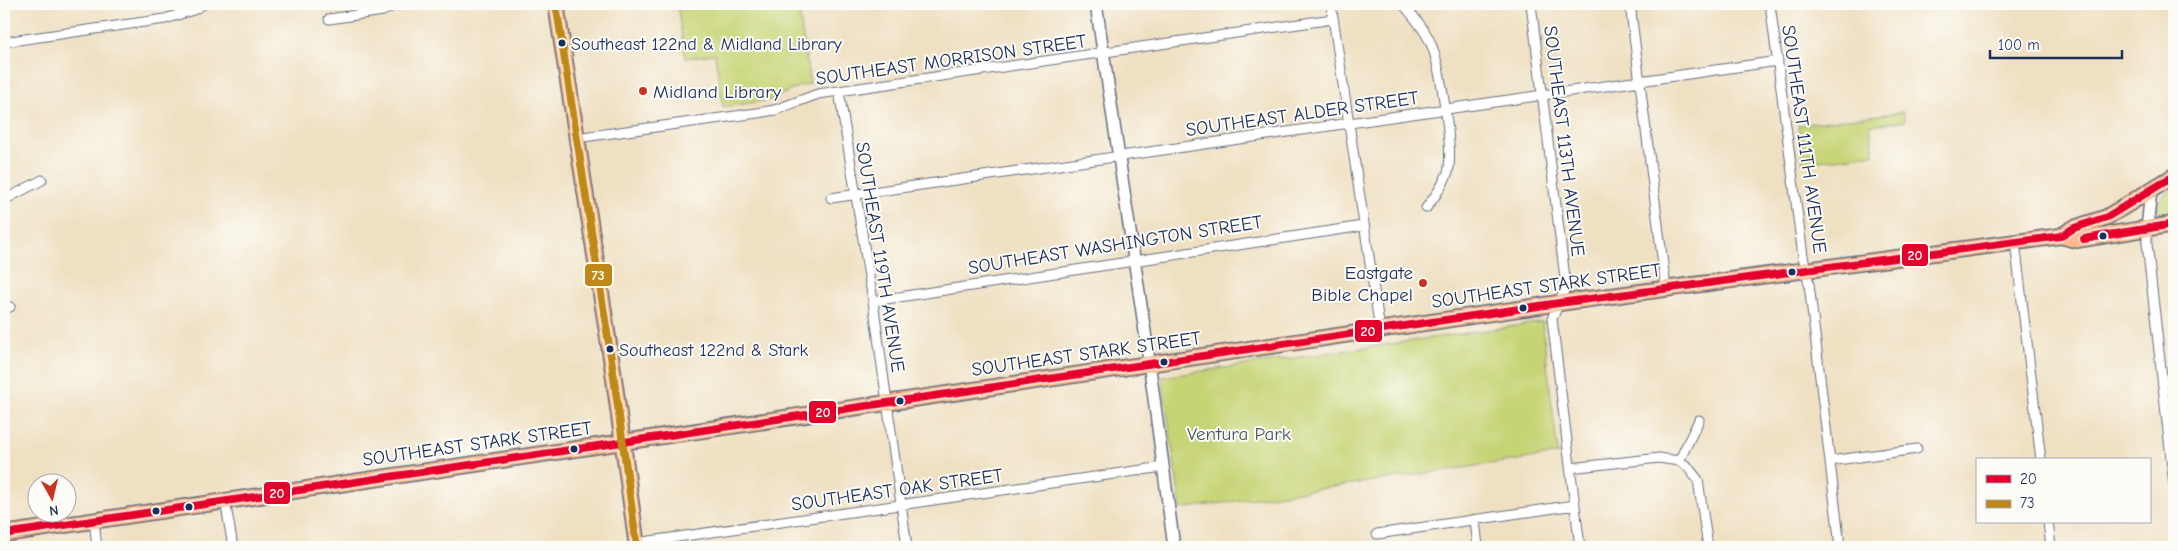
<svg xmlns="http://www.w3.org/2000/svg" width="2178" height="551" font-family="'Comic Neue',sans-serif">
	<rect width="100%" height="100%" fill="#fdfcf7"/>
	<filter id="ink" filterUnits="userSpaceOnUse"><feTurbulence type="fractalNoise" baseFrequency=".02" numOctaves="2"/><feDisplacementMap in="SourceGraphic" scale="10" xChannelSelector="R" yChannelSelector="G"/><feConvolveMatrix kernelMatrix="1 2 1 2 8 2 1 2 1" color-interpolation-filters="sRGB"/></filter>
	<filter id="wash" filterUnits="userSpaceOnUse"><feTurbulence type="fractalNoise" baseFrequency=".0096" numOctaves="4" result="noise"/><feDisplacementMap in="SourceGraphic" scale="20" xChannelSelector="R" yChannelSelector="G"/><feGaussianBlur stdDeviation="1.12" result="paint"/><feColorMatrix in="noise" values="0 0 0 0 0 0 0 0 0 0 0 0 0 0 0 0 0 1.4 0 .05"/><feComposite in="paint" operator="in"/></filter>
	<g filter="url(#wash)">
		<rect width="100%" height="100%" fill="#efe0c2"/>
		<!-- green -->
		<path fill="#c7d476" stroke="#71826a" d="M677,4H798L810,84L797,87L771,100L723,107L715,54L685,58Z
			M1903,112L1905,121L1870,125L1874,154L1803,163L1798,125Z
			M2174,189V210L2159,215C2154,202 2163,193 2174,189Z
			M1542,322L1558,454L1181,509L1162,377Z"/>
	</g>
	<g filter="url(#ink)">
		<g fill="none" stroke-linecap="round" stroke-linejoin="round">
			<defs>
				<path id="minor" d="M1331,4L1380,330
					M1403,4C1413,16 1425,29 1431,44C1440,64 1454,152 1448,172C1443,185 1435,197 1426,208
					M1531,4L1566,286L1552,319L1580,547
					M1630,4L1666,288
					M1770,4L1803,256L1809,284L1840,547
					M329,19L383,11L396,4
					M4,42L165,19L193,10L204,4
					M839,91L873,301L907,547
					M576,138L757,113L775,110L818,94L1333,19
					M831,198L1778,61
					M4,200L42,180
					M2147,229V244L2174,485
					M2015,242L2041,460
					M873,301L1363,226
					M4,308L10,307
					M1679,461L1699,420
					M1830,461L1917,449
					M1570,468L1659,458L1679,461L1687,466L1698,480L1708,547
					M225,500L233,547
					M94,520L97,547
					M1475,520L1478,547
					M2048,522L2051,547
					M1377,534L1575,505
					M636,543L1163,467"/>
				<path id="tertiary" d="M1096,4L1145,332L1174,547
					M2147,229L2151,190"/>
				<path id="primary" d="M556,4L612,364L637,547
					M2061,236L2074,228L2107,217L2174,176
					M4,534L1559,303L2061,236L2076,240L2174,224"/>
			</defs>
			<!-- minor casing -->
			<use href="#minor" stroke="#656d81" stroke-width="11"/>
			<!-- tertiary casing -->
			<use href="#tertiary" stroke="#656d81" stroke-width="14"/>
			<!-- primary casing -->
			<use href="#primary" stroke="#656d81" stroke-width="18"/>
			<!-- minor -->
			<use href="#minor" stroke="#fff" stroke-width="9"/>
			<!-- tertiary -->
			<use href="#tertiary" stroke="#fff" stroke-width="11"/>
			<!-- primary -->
			<use href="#primary" stroke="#fabb8b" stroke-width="15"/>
			<defs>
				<path id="bus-1" d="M2084,239L2174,224
					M4,534L1559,303L2061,236L2074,228L2107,217L2174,176"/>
				<path id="bus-2" d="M556,4L612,364L637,547"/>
			</defs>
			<!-- bus-1 casing -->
			<use href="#bus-1" stroke="#fdfcf7" stroke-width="11"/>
			<!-- bus-2 casing -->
			<use href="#bus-2" stroke="#fdfcf7" stroke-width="11"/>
			<!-- bus-1 -->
			<use href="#bus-1" stroke="#e4002b" stroke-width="8"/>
			<!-- bus-2 -->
			<use href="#bus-2" stroke="#c08818" stroke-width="8"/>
		</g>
	</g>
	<!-- markers -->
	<g fill="#1b2f5e" stroke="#fdfcf7" stroke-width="2">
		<circle cx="562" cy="43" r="4.5"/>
		<circle cx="2103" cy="236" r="4.5"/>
		<circle cx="1792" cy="272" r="4.5"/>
		<circle cx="1523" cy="308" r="4.5"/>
		<circle cx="610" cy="349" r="4.5"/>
		<circle cx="1164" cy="362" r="4.5"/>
		<circle cx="900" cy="401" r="4.5"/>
		<circle cx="574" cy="449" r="4.5"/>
		<circle cx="189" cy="507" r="4.5"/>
		<circle cx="156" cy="511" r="4.5"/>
	</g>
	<g fill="#c8321e" stroke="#fdfcf7" stroke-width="2">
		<circle cx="643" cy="91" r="5"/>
		<circle cx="1423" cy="283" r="5"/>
	</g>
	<g text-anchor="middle" stroke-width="4" stroke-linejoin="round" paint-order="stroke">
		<!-- bus labels -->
		<g font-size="18" fill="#1b2f5e" stroke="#fdfcf7" text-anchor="start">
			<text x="571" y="50">Southeast 122nd &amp; Midland Library</text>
			<text x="619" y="356">Southeast 122nd &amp; Stark</text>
		</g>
		<!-- street labels -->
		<g font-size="19" fill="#1b2f5e" stroke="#fdfcf7">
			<text transform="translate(951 59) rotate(-8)" y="7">SOUTHEAST MORRISON STREET</text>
			<text transform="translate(1302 113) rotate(-8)" y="7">SOUTHEAST ALDER STREET</text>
			<text transform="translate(1805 139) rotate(82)" y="7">SOUTHEAST 111TH AVENUE</text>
			<text transform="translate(1565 141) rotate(83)" y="7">SOUTHEAST 113TH AVENUE</text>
			<text transform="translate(1115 244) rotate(-9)" y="7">SOUTHEAST WASHINGTON STREET</text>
			<text transform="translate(881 257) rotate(81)" y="7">SOUTHEAST 119TH AVENUE</text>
			<text transform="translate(1546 285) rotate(-8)" y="7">SOUTHEAST STARK STREET</text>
			<text transform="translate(1086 353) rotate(-8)" y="7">SOUTHEAST STARK STREET</text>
			<text transform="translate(477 443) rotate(-8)" y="7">SOUTHEAST STARK STREET</text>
			<text transform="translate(897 489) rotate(-8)" y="7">SOUTHEAST OAK STREET</text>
		</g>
		<!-- poi labels -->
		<g font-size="19" fill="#1b2f5e" stroke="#fdfcf7" text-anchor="start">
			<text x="653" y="98">Midland Library</text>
			<text x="1413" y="279" text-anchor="end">Eastgate<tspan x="1413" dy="22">Bible Chapel</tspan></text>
		</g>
		<!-- park labels -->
		<g font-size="19" fill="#465864" stroke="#fdfcf7">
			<text x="1239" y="440">Ventura Park</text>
		</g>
	</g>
	<g stroke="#fdfcf7" stroke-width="2">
		<rect x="1901" y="243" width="28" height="24" rx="5" fill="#e4002b"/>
		<rect x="584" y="263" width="29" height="24" rx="5" fill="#c08818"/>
		<rect x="1354" y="319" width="29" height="24" rx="5" fill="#e4002b"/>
		<rect x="808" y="400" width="29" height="24" rx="5" fill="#e4002b"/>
		<rect x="263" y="481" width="28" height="24" rx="5" fill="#e4002b"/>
	</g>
	<g font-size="14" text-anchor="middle" font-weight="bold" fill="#fff">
		<text x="1915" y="260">20</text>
		<text x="598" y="280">73</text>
		<text x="1368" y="336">20</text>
		<text x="823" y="417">20</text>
		<text x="277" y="498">20</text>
	</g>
	<!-- margin -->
	<rect width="2178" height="551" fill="none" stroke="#fdfcf7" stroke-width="20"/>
	<!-- legend -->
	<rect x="1976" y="458" width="175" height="65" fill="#fdfcf7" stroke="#a3aaba"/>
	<rect x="1986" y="475" width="25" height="8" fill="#e4002b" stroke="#a3aaba"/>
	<text x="2020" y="484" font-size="15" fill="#1b2f5e">20</text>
	<rect x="1986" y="500" width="25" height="8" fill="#c08818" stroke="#a3aaba"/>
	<text x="2020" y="508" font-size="15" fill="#1b2f5e">73</text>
	<!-- north arrow -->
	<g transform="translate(52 498) rotate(172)"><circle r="24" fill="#fdfcf7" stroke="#a3aaba"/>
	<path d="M0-4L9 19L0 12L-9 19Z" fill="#c8321e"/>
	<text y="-8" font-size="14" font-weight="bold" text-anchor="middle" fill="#1b2f5e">N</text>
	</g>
	<!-- scale -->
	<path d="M1990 50v8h132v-8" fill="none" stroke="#1b2f5e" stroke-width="2.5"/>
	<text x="1998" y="50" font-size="15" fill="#1b2f5e" stroke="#fdfcf7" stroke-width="4" paint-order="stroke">100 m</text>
</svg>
